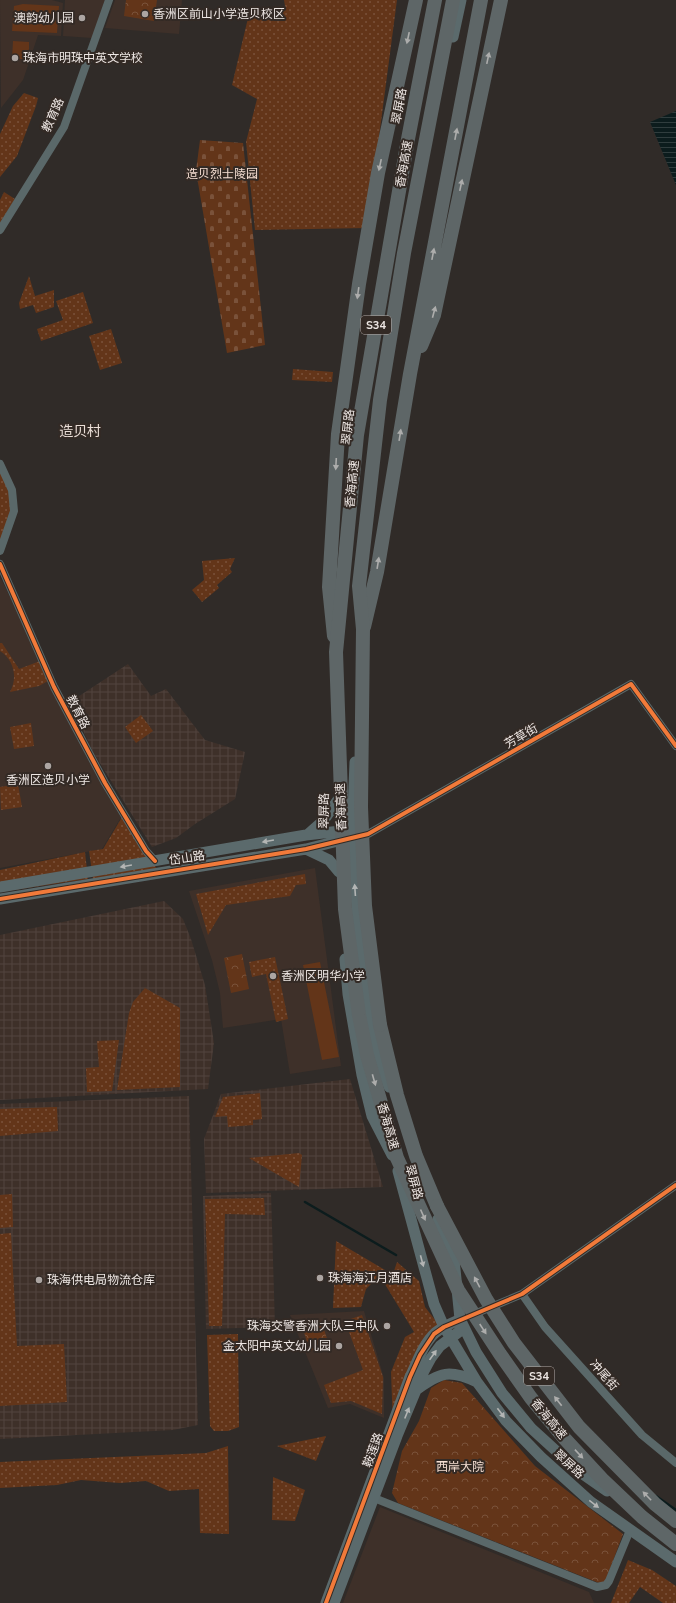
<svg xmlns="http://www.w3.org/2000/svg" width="676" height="1603" font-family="'Nunito Sans','Noto Sans SC',sans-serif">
	<defs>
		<pattern id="industrial-grid" width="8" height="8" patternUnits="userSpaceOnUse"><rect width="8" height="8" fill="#3e3029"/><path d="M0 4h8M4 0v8" fill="none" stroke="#51443e"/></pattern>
		<pattern id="grass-dots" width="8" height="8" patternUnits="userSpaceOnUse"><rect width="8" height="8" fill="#633519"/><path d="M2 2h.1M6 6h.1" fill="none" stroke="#7a523a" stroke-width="1.8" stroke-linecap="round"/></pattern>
		<pattern id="cemetery-stones" width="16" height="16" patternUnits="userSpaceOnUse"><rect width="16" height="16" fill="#633519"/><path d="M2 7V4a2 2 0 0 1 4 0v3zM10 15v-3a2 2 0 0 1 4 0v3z" fill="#7a523a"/></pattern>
		<pattern id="park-crowns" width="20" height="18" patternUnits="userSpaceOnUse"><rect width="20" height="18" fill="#633519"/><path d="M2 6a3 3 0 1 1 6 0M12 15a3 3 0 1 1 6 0" fill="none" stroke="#7a523a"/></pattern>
		<pattern id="water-rules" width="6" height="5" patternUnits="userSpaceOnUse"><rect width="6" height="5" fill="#0c1c1d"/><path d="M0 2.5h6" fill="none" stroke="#303d3e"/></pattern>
	</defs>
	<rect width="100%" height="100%" fill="#302b28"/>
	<!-- built -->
	<path fill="#3e3029" d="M0,0H52L63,3L61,36L38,35L23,80L1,108Z
		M65,0H105L92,38L63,36Z
		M115,0H182L179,34L105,28Z
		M0,577L42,660L123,814L102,849L0,868Z
		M315,868L341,1066L290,1074L281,1019L223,1028L220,993L212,960L189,891Z
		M364,1311L384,1378V1418L350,1404L328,1408L290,1315Z
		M380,1507L589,1592L594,1603H343Z"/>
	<!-- industrial -->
	<path fill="url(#industrial-grid)" d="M128,664L151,696L166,689L205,740L245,752L235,799L195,824L176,838L152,847L93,752L70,702Z
		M164,901L183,919L191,939L205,985L214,1043L208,1089L0,1100V935Z
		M350,1079L383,1187L206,1193L204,1139L221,1094Z
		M189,1096L198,1425L173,1430L0,1439V1104Z
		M271,1193L275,1327L206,1329L203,1196Z"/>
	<!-- grass -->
	<path fill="url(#grass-dots)" d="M284,0H397L367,228L255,230L246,142L257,99L232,85L249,14L285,6Z
		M24,93L38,98L36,106L17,156L0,177V134L13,106Z
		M4,192L15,199L0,223V200Z
		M29,276L35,296L54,290V307L36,313L33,305L20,309L19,303Z
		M83,292L93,323L41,341L37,329L63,320L56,301Z
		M111,329L122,363L100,370L89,336Z
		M293,369L333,372L332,382L292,380Z
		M0,471L10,492L12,509L0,543Z
		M235,558L230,569L232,572L217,585L219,588L202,602L192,590L204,580L202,561Z
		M0,643H2L19,669L40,661L48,681L39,686L10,692C18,677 14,660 0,651Z
		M141,715L153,731L136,743L125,727Z
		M31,723L34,746L14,749L10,727Z
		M18,784L22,807L1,810L0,787Z
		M122,817L157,869L93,879L89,851L103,849Z
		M85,852L88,879L0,892V870Z
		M305,874L306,884L296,885L290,896L226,905L208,935L196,894Z
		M275,957L288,1019L276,1022L266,974L252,977L249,962Z
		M145,988L180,1008V1087L117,1090L129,1013L133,1002Z
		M119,1040L112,1091L87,1092L86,1068L99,1067L97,1041Z
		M260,1093L262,1119L253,1120V1125L228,1127L227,1116L215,1117L223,1097Z
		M57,1107L58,1131L0,1136V1109Z
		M299,1153L302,1155L299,1187L249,1158Z
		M12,1194L13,1227L0,1228V1195Z
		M264,1198L265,1215L225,1214L222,1326H209L205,1199Z
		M11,1233L17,1346L64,1344L67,1402L0,1406V1234Z
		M336,1241L385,1270L366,1289L361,1307L333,1308Z
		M397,1262L419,1281L425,1307L443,1330L428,1344L393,1427L391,1372L405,1337L414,1332L383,1281L393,1274Z
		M362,1315L383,1377L382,1414L351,1401L331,1403L324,1385L363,1370L345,1321Z
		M238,1334L239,1427L228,1431H214L210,1426L207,1335Z
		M326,1436L316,1461L277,1446Z
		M228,1446L229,1534L200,1533L199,1489L169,1491L146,1481L120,1483L81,1480L57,1485L0,1488V1462L206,1453Z
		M273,1477L305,1490L295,1521L272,1520Z
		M628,1560L652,1570L676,1586V1603H663L640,1587L629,1603H611Z"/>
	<!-- cemetery -->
	<path fill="url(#cemetery-stones)" d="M200,140L243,143L265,345L227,353L196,171Z"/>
	<!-- park -->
	<path fill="url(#park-crowns)" d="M126,0H157L154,21L124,16Z
		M242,954L249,989L231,993L224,958Z
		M300,1320L321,1321L329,1344L310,1351Z
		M444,1380L462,1383L535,1466L623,1534L604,1585L398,1503L392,1493L402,1451L419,1421L431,1388Z"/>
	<!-- pitch -->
	<path fill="#633519" d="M23,4L59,6L57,33L12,31L14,6Z
		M13,41L29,42V59H12Z
		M320,962L339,1057L322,1060L303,965Z"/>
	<!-- water -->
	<path fill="url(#water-rules)" d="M676,111V185L650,122Z"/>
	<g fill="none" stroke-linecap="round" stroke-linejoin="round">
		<!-- stream -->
		<path stroke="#0c1c1d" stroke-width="2.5" d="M305,1202L396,1255
			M656,1496L676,1510"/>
		<!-- street -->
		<path stroke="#5a6869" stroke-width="8" d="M0,230L64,127L109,0
			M0,464L12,490L14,511L0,551
			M0,564L54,687L105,783L146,851L155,861
			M359,836L368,834L631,684L676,746
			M522,1294L545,1327L642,1435L676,1463
			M472,1315L522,1294L676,1185
			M369,1496L597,1587L606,1585L609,1581L630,1530"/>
		<!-- secondary -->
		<path stroke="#5b6a6c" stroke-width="11" d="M453,37L461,0
			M355,762L352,837L357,909L365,984L377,1053L389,1087
			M307,835L324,820L337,801
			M306,849L329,860L339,872
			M0,887L306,835L349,830
			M0,899L306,849L350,838
			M345,959L348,994L362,1075L372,1116L392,1155
			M398,1171L434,1304L444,1327L477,1382L506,1421L541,1457L591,1502L676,1562
			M438,1219L454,1259L460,1319L476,1352L502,1393L531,1428L577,1470L607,1491
			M416,1390C441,1372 449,1369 477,1382
			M326,1603L410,1377C417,1363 423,1344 435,1333C442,1327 451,1324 460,1319
			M334,1603L397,1436L424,1371L431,1358L440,1346L464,1328"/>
		<!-- highway -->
		<path stroke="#5e6667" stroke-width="14" d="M421,346L434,315L501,0
			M364,627L377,572L410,374L481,0
			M334,636L329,587L338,434L359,284L378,173L416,0
			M380,1025L397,1095L416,1156L437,1206"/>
		<!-- highway-bridge -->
		<path stroke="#5e6667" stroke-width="14" d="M435,0L408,139L357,435L336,652L345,909L359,1015L367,1055L397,1158L458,1290L500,1354L531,1398L565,1439L602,1479L642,1517L676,1544
			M380,1025L365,906L361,807L363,629L359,586L380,400L404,253L453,0
			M437,1206L486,1299L514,1343L579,1427L655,1504L676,1521"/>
		<defs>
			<path id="cycleway" d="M0,564L54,687L105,783L146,851L155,861
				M0,899L306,849L368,834L631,684L676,746
				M326,1603L410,1377L420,1355L434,1334L444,1327L522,1294L676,1185"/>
		</defs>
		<!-- cycleway casing -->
		<use href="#cycleway" stroke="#332a25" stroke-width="6"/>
		<!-- cycleway -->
		<use href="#cycleway" stroke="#f17a3a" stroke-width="4"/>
	</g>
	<!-- one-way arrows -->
	<defs><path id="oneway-solid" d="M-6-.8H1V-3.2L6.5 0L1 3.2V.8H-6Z"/></defs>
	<g fill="#adadac">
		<use href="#oneway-solid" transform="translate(408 38) rotate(102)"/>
		<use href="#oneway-solid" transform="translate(488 58) rotate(-78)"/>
		<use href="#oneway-solid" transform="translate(456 134) rotate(-79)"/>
		<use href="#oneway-solid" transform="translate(380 165) rotate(102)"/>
		<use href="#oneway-solid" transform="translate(461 185) rotate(-78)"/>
		<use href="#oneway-solid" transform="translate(433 254) rotate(-79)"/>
		<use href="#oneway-solid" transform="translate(358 293) rotate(98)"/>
		<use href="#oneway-solid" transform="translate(434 312) rotate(-75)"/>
		<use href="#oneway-solid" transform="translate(400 435) rotate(-81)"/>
		<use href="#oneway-solid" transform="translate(336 464) rotate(93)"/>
		<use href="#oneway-solid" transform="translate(378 563) rotate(-81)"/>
		<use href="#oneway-solid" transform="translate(374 1080) rotate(74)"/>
		<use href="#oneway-solid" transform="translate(423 1215) rotate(66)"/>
		<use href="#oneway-solid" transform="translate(477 1282) rotate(-118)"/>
		<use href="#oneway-solid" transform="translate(483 1329) rotate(57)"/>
		<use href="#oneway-solid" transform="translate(558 1401) rotate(-128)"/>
		<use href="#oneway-solid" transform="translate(579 1454) rotate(47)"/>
		<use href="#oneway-solid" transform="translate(647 1496) rotate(-134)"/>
	</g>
	<g fill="#b3b5b4">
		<use href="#oneway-solid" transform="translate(268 841) rotate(170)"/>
		<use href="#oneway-solid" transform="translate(126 866) rotate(170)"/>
		<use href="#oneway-solid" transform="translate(355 890) rotate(-94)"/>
		<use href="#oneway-solid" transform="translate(422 1261) rotate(75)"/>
		<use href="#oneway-solid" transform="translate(433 1355) rotate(-55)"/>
		<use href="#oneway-solid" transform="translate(407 1413) rotate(-68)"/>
		<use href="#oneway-solid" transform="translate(501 1413) rotate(53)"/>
		<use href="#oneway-solid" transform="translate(594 1504) rotate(38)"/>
	</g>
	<!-- markers -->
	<g fill="#aca5a2" stroke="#332a25" stroke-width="1.5">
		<circle cx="145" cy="14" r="4"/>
		<circle cx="82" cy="18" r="4"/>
		<circle cx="15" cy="58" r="4"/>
		<circle cx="48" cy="766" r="4"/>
		<circle cx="273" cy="976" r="4"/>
		<circle cx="320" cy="1278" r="4"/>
		<circle cx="39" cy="1280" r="4"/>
		<circle cx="387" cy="1326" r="4"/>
		<circle cx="339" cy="1346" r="4"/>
	</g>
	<g text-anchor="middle" stroke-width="4" stroke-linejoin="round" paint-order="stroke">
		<!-- shield labels -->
		<g fill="#332a25" stroke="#b6aeab" stroke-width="1">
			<rect x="361" y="316" width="30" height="18" rx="3"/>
			<rect x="524" y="1367" width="30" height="18" rx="3"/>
		</g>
		<g font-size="11" font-weight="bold" fill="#eee7e4">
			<text x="376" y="329">S34</text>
			<text x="539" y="1380">S34</text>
		</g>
		<!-- poi labels -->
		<g font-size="12" fill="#eee7e4" stroke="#332a25" text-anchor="start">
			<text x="153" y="18">香洲区前山小学造贝校区</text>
			<text x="74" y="22" text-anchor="end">澳韵幼儿园</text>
			<text x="23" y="62">珠海市明珠中英文学校</text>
			<text x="48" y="784" text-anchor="middle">香洲区造贝小学</text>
			<text x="281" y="980">香洲区明华小学</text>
			<text x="328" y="1282">珠海海江月酒店</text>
			<text x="47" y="1284">珠海供电局物流仓库</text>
			<text x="379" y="1330" text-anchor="end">珠海交警香洲大队三中队</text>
			<text x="331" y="1350" text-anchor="end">金太阳中英文幼儿园</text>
		</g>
		<!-- street labels -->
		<g font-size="12" fill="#eee7e4" stroke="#332a25">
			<text transform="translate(399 106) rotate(-80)" y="4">翠屏路</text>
			<text transform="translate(53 115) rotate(-66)" y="4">教育路</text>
			<text transform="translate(404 164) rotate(-80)" y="4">香海高速</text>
			<text transform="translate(348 427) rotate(-84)" y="4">翠屏路</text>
			<text transform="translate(352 484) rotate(-84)" y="4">香海高速</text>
			<text transform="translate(78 712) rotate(63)" y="4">教育路</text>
			<text transform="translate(521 736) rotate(-30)" y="4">芳草街</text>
			<text transform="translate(341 807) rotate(-92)" y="4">香海高速</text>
			<text transform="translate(324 811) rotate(-89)" y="4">翠屏路</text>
			<text transform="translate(187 858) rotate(-9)" y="4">岱山路</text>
			<text transform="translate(388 1126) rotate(74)" y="4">香海高速</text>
			<text transform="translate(414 1182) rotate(75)" y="4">翠屏路</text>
			<text transform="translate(604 1375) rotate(48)" y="4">冲尾街</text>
			<text transform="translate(549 1419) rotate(51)" y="4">香海高速</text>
			<text transform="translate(373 1450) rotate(-70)" y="4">鞍莲路</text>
			<text transform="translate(569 1464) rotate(42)" y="4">翠屏路</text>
		</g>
		<!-- park labels -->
		<g font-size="12" fill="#f6dfd3" stroke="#332a25">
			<text x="222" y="178">造贝烈士陵园</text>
			<text x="460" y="1471">西岸大院</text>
		</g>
		<!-- quarter labels -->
		<g font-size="14" fill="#eaded7" stroke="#332a25">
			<text x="80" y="436">造贝村</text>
		</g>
	</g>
</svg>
